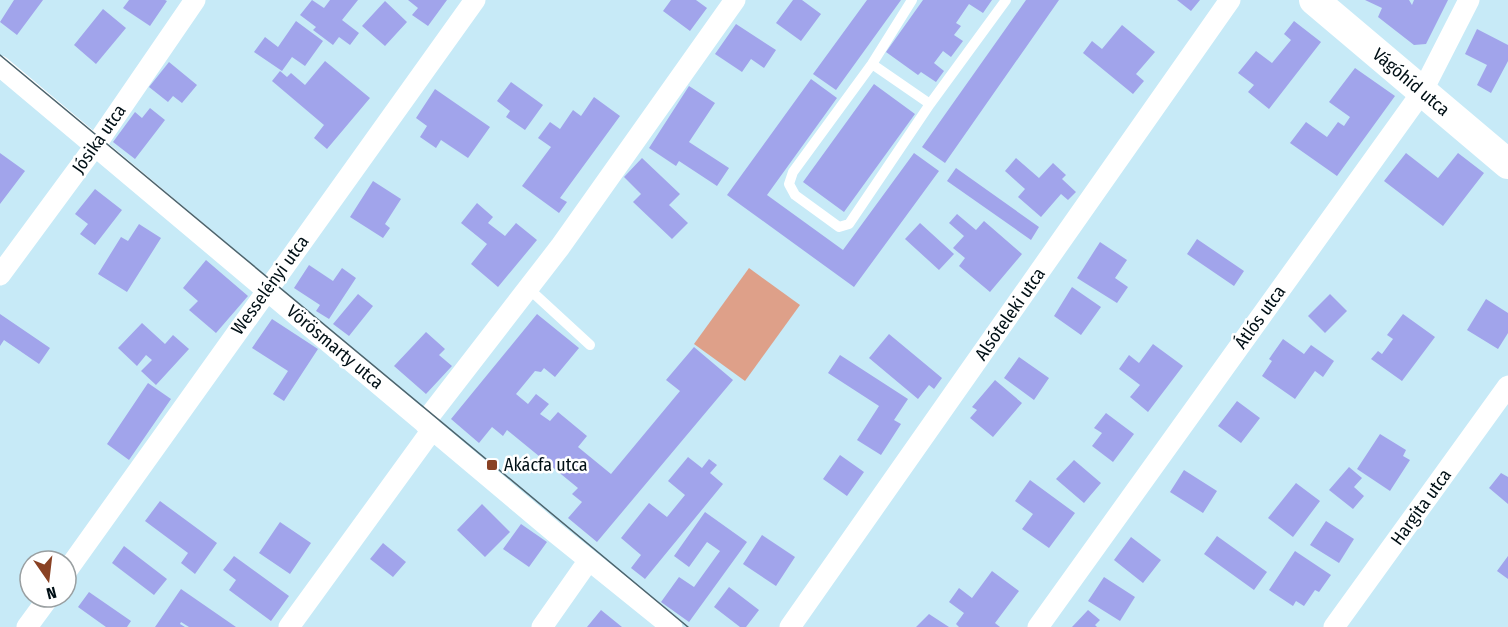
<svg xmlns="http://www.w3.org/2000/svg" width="1508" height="627" font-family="'Fira Sans Condensed',sans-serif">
	<rect width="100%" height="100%" fill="#c7eaf7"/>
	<!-- green -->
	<path fill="#dea089" d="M749,268L800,305L745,381L694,344Z"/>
	<!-- building -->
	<path fill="#a1a4eb" d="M14,0H43L17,35L0,22Z
		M129,0H165L167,1L150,26L123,8Z
		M312,0L324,8L330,0H358L342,20L359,33L350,45L339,37L333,45L313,30L316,27L300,15Z
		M408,0H447L428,26L412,15L418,8Z
		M671,0H696L707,8L690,31L663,11Z
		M793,0H802L821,14L801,41L776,23Z
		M867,0H901L836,90L813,74Z
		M923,0H992L983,13L969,4L956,23L961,26L954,35L963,41L951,57L943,51L934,63L944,71L936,82L921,72L918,75L886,52Z
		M1026,0H1059L945,163L922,147Z
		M1177,0H1200L1191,11Z
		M1365,0H1409L1412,5L1414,0H1448L1426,44L1414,45L1378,17L1382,8Z
		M385,1L407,22L385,46L362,26Z
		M103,9L126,28L96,64L74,45Z
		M296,21L323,41L305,66L292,57L282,71L254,52L265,37L278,47Z
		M1294,21L1321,42L1269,109L1248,92L1254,85L1238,73L1256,51L1272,63L1291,40L1284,34Z
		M736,24L776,50L764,68L751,59L742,72L715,54Z
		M1122,25L1155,52L1136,74L1144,81L1133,94L1083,53L1092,41L1102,49Z
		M1477,29L1508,45V61L1491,93L1477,85L1487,65L1465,54Z
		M325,61L370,98L327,149L314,138L324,125L272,81L280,71L287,77L291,73L305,85Z
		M169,62L197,85L182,103L173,96L168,102L149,87Z
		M1355,68L1395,96L1337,176L1290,143L1306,122L1327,137L1338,122L1344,126L1350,117L1329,102Z
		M811,79L837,98L767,195L843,250L914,153L939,171L854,287L727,195Z
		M511,82L543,105L525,130L506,117L510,111L497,101Z
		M874,84L915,114L844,212L803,182Z
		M689,86L715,103L689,142L729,168L717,186L679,161L676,166L649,148Z
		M435,89L490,127L468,158L441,140L436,148L420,137L427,126L416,118Z
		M594,97L620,116L560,198L567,202L559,213L522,186L551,147L538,138L550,122L560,129L573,110L581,116Z
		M150,108L165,120L135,159L113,142L135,112L142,118Z
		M0,153L25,171L0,204Z
		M1406,153L1438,178L1458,153L1484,173L1443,226L1384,181Z
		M642,158L680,194L669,205L688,223L672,239L633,202L641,194L624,177Z
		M1016,158L1039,178L1053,163L1066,175L1062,179L1076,192L1068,200L1061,194L1041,217L1018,197L1025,189L1005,171Z
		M956,168L1039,227L1031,240L947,181Z
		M373,181L401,199L385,224L390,228L383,238L350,217Z
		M95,189L122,210L95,245L80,234L88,224L75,214Z
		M477,203L493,217L488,223L505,236L516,223L537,240L498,287L471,264L487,244L461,223Z
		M957,214L976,230L984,221L1022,254L990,292L959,266L965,258L953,248L964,236L949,223Z
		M920,223L954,254L939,270L905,239Z
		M139,224L161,238L127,292L98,274L121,237L128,241Z
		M1197,239L1244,271L1234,286L1187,254Z
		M1100,242L1127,260L1115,278L1128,287L1117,303L1077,278Z
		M206,260L248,296L216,333L189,310L198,301L183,288Z
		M309,265L333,281L342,268L356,278L329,319L316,311L320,305L294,288Z
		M1072,287L1101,307L1081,335L1054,316Z
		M358,294L373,306L349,336L333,324Z
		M1330,294L1347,311L1325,333L1308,316Z
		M1486,299L1508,313V333L1498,349L1467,330Z
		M0,314L50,348L39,364L4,340L0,346Z
		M537,314L579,348L555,377L544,368L541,372L535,371L516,394L528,404L536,394L549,404L540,414L550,421L558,412L587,436L578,447L611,474L680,391L666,380L694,347L733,380L597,542L568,518L582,502L572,494L578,488L507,430L503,436L492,427L479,443L451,419Z
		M1403,314L1435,337L1402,381L1371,359L1378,351L1382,354L1393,339L1387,335Z
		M272,319L318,349L284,401L273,394L288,371L252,348Z
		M142,323L165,344L173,335L189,349L156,385L141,371L152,360L146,355L137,366L118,348Z
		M426,332L445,349L439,355L452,366L426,394L394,366Z
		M889,334L942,378L934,389L929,385L918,399L869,358Z
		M1283,339L1304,354L1311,345L1334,361L1323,377L1315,371L1295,399L1262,376L1272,361L1269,359Z
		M1153,344L1183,366L1148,412L1130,397L1140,385L1119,369L1129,355L1139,363Z
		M840,355L908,399L894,420L901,424L881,455L857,440L879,406L828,373Z
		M1019,357L1049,378L1034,400L1004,378Z
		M995,380L1022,403L993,437L970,418L977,410L972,407Z
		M148,383L171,399L129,460L107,444Z
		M1237,401L1260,418L1241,443L1218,426Z
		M1106,413L1134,434L1113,462L1092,446L1102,433L1094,428Z
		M1380,434L1406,450L1403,456L1410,460L1390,491L1357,469Z
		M840,455L864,472L847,496L823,479Z
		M688,457L702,468L709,459L717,465L710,473L723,484L645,579L631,568L641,555L621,538L649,503L667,517L685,495L668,481Z
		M1074,460L1101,483L1084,503L1056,479Z
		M1349,467L1362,478L1354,487L1364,496L1353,509L1329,490Z
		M1184,470L1217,491L1203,513L1170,492Z
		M1501,473L1508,477V504L1489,488Z
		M1030,480L1075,513L1049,548L1022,529L1033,514L1015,501Z
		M1296,483L1320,501L1293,537L1268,518Z
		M160,501L217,543L195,574L181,563L188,553L145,521Z
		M482,504L510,532L485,557L457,530Z
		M705,512L747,542L689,622L661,602L679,577L694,587L720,551L707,542L689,567L674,556Z
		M1326,521L1354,539L1339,563L1310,545Z
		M280,522L311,543L290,574L259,553Z
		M521,524L547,542L529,567L503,549Z
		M762,535L795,557L776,586L743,564Z
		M1217,536L1267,572L1254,590L1204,554Z
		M1131,537L1161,560L1143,583L1114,560Z
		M383,543L406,562L393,577L370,559Z
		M124,546L167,579L154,595L112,563Z
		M1295,551L1331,575L1319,592L1315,590L1304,606L1296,601L1293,606L1269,590Z
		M234,556L289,596L271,621L229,590L236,580L223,570Z
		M1508,556V579L1497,571Z
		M992,571L1019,591L995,623L1000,627H959L956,624L964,613L949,602L959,588L972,598Z
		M1104,577L1135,597L1120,621L1088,601Z
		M729,587L759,610L746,627H740L714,607Z
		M181,589L236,627H189L181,622L180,624L185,627H155Z
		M89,592L131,621L127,627H106L78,607Z
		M601,610L622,627H587Z
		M1088,610L1100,620L1095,625L1097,627H1072Z
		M929,614L949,627H916Z"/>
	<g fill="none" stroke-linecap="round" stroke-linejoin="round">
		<!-- lane -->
		<path stroke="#fff" stroke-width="10" d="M912,0L872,64L793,172L789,184L795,195L839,227L849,224L930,104L1006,0
			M872,64L930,104
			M528,288L590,345"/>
		<!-- street -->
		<path stroke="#fff" stroke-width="21" d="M0,66L553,531L672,627
			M0,275L95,146L195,0
			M424,423L560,247L735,0
			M66,572L475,0
			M27,627L49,597
			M289,627L432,430
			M542,627L589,560
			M790,627L1230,0
			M1038,627L1422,92L1469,0
			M1334,627L1508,386"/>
		<!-- secondary -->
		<path stroke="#fff" stroke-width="30" d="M1314,0L1508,164"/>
		<!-- tram -->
		<path stroke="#4d646d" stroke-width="1.5" d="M0,55L688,627"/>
	</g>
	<!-- markers -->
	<rect fill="#894123" stroke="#fff" stroke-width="2" x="486" y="459" width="12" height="12" rx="3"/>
	<g text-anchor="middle" stroke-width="5" stroke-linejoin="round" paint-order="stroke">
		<!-- street labels -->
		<g font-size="18" fill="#000f15" stroke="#fff">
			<text transform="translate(1411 82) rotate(40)" y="6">Vágóhíd utca</text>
			<text transform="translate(99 139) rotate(-55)" y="6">Jósika utca</text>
			<text transform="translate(270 285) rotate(-54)" y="6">Wesselényi utca</text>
			<text transform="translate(1010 314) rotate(-55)" y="6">Alsóteleki utca</text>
			<text transform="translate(1260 317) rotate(-54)" y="6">Átlós utca</text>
			<text transform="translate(335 347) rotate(40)" y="6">Vörösmarty utca</text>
			<text transform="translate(1421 507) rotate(-54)" y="6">Hargita utca</text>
		</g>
		<!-- poi labels -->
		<g font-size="18" fill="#000f15" stroke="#fff" text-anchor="start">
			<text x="504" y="471">Akácfa utca</text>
		</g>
	</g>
	<!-- north arrow -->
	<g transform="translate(48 579) rotate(166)"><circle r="28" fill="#ffffff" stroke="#999fa1" stroke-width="1.5"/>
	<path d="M0-4.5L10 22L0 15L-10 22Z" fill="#894123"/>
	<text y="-9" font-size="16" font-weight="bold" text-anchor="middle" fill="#000f15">N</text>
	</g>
</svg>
